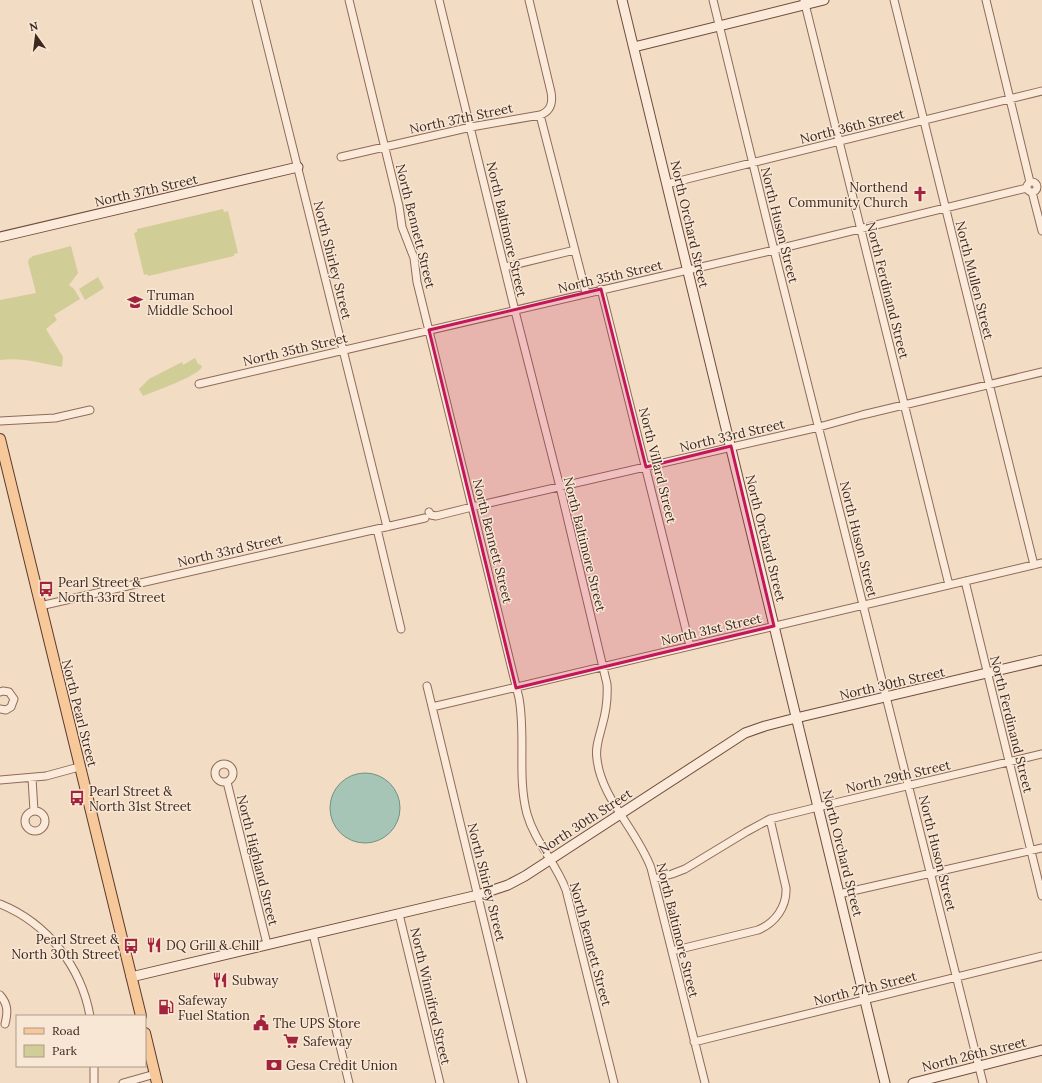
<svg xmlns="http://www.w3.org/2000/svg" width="1042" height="1083" font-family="Lora,serif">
	<rect width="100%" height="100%" fill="#f2dcc4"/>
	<!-- green -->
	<path fill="#d1cd97" d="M223,209L224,212L228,211L238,253L234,254V256L148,276L147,274L144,275L134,233L137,232V229Z
		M71,246L78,273L69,285L74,289L80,299L54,315L57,320L46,329L63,357L62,367C41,363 21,357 0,360V300L36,293L28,262L29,259L33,256Z
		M98,277L104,288L85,300L79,289Z
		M195,358L198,364L201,365L202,367C196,377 155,391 143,396L139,389L149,379L182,362L183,365Z"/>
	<!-- water -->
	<path fill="#a6c5b6" stroke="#6c9483" d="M330 808a35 35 0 1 1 70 0a35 35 0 1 1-70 0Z"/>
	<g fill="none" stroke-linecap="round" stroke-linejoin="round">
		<defs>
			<path id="street" d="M256,0L387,527
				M349,0L399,206L402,227L414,258L417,282L519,698C526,737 517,776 527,814C535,842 556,863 566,890L614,1083
				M439,0L515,311L560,487L607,684C608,699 606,712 602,726C599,738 595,748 597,759C601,798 637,830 651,868L705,1083
				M713,0L774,250L983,1083
				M804,0L949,585
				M894,0L1034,565
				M986,0L1030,182
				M540,115L586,293
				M341,157L471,127L540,115C551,111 553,103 551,92L529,0
				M1027 187a5 5 0 1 1 10 0a5 5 0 1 1-10 0Z
				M667,184L1042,91
				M1032,192L1042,231
				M505,267L575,250
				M601,289L690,646
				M199,384L774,250L1027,188
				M0,421L55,418L90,410
				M429,512L431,515L436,516L472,507L819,427L862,415L1042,372
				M377,529L401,629
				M965,581L1042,896
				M40,606L425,518
				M427,686L523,1083
				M0,692L3,691L9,692L14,699L11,707L6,710L0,709
				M432,707L1042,563
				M215 773a9 9 0 1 1 18 0a9 9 0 1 1-18 0Z
				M32,778L34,811
				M0,780L46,776L79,767
				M227,782L267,944
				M25 821a10 10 0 1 1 20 0a10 10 0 1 1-20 0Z
				M654,879L672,874L685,869L746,832L770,819L818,807L1042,754
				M839,894L1042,848
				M0,904C47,923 81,966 90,1016
				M399,914L440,1083
				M313,934L349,1083
				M672,951L758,930C775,923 787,907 786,888L770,819
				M0,995C8,1004 8,1012 5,1024
				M694,1042L1042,956
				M94,1066V1083
				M123,1083L155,1074"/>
			<path id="secondary" d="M622,0L885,1083
				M634,47L824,0
				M0,237L298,167
				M131,977L478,895L508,885L525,876L745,733L765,726L796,718L1042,660
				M913,1083L1042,1050"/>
			<path id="primary" d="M0,439L141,1016
				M145,1033L157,1083"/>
		</defs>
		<!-- street casing -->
		<use href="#street" stroke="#8e6b59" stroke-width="9"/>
		<!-- secondary casing -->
		<use href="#secondary" stroke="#704c3c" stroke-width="11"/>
		<!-- primary casing -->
		<use href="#primary" stroke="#5c3a2d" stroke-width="12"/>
		<!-- street -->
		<use href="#street" stroke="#fbead9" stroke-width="7"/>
		<!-- secondary -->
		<use href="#secondary" stroke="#fbead9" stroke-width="9"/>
		<!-- primary -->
		<use href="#primary" stroke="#f7c99a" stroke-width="10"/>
	</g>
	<!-- marked area -->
	<path fill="#c2185b" fill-opacity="0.2" stroke="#c2185b" stroke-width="3" stroke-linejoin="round" d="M601,289L646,467L731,446L774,626L516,688L429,330Z"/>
	<!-- icons -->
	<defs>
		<symbol id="church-bare" viewBox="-9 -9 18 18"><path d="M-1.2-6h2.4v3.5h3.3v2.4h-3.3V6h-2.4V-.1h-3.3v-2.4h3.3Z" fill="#a2243c" stroke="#f8e7d5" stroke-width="2.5" paint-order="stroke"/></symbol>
		<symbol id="school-bare" viewBox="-9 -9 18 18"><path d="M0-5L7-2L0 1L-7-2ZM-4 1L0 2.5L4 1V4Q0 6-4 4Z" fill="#a2243c" stroke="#f8e7d5" stroke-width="2.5" paint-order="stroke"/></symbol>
		<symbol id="bus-bare" viewBox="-9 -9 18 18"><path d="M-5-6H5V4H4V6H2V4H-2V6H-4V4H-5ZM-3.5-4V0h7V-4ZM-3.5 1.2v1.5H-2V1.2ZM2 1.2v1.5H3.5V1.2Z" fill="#a2243c" stroke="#f8e7d5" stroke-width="2.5" paint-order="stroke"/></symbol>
		<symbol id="restaurant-bare" viewBox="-9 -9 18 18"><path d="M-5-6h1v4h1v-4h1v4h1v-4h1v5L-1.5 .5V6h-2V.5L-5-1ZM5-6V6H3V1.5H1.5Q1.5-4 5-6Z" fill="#a2243c" stroke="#f8e7d5" stroke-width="2.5" paint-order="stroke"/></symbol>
		<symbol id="fuel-bare" viewBox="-9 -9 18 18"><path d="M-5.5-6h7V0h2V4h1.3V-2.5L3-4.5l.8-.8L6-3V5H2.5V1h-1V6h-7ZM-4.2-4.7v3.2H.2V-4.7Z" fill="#a2243c" stroke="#f8e7d5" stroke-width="2.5" paint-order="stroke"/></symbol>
		<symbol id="civic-bare" viewBox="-9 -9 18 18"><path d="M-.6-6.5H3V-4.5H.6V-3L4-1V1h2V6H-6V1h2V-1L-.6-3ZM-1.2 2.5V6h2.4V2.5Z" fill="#a2243c" stroke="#f8e7d5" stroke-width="2.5" paint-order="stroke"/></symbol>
		<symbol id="supermarket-bare" viewBox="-9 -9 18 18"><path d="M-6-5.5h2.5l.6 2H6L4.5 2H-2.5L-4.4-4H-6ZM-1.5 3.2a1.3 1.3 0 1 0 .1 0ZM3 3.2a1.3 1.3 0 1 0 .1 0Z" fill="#a2243c" stroke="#f8e7d5" stroke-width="2.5" paint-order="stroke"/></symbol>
		<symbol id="bank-bare" viewBox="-9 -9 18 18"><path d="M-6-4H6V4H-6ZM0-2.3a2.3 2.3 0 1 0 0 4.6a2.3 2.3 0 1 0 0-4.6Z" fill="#a2243c" stroke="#f8e7d5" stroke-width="2.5" paint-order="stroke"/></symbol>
	</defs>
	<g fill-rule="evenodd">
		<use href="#church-bare" x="909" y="183" width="22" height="22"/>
		<use href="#school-bare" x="124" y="291" width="22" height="22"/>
		<use href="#bus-bare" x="35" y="578" width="22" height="22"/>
		<use href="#bus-bare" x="66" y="787" width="22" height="22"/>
		<use href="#restaurant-bare" x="143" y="934" width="22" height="22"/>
		<use href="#bus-bare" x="120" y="935" width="22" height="22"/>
		<use href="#restaurant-bare" x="209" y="969" width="22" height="22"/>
		<use href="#fuel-bare" x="155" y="996" width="22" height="22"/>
		<use href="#civic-bare" x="250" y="1012" width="22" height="22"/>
		<use href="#supermarket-bare" x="280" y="1030" width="22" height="22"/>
		<use href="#bank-bare" x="263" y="1054" width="22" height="22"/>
	</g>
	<g text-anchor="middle" stroke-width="3" stroke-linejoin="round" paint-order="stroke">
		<!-- street labels -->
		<g font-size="13" fill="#3d271e" stroke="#f8e7d5">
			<text transform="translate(461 118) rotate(-12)" y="5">North 37th Street</text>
			<text transform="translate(852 126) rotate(-14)" y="5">North 36th Street</text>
			<text transform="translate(146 190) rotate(-13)" y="5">North 37th Street</text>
			<text transform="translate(690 224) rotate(77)" y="5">North Orchard Street</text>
			<text transform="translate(780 225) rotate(76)" y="5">North Huson Street</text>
			<text transform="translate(416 226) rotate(76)" y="5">North Bennett Street</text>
			<text transform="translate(507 229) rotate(77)" y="5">North Baltimore Street</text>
			<text transform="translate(333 260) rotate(76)" y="5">North Shirley Street</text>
			<text transform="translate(610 276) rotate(-13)" y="5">North 35th Street</text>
			<text transform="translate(975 280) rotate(76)" y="5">North Mullen Street</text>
			<text transform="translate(888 290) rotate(76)" y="5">North Ferdinand Street</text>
			<text transform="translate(295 349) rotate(-13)" y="5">North 35th Street</text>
			<text transform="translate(732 435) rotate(-13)" y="5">North 33rd Street</text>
			<text transform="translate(658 465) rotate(76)" y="5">North Villard Street</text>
			<text transform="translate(766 538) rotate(76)" y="5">North Orchard Street</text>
			<text transform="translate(859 539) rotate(76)" y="5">North Huson Street</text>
			<text transform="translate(493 541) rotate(76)" y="5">North Bennett Street</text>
			<text transform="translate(585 544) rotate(76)" y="5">North Baltimore Street</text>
			<text transform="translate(230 550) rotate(-13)" y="5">North 33rd Street</text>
			<text transform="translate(711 629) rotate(-13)" y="5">North 31st Street</text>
			<text transform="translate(892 683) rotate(-13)" y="5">North 30th Street</text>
			<text transform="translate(80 713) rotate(76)" y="5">North Pearl Street</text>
			<text transform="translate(1012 724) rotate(76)" y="5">North Ferdinand Street</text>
			<text transform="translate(898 776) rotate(-13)" y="5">North 29th Street</text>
			<text transform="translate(585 821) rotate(-33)" y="5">North 30th Street</text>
			<text transform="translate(843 853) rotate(76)" y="5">North Orchard Street</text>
			<text transform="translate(938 853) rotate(76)" y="5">North Huson Street</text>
			<text transform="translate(258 860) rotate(76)" y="5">North Highland Street</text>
			<text transform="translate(487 882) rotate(76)" y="5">North Shirley Street</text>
			<text transform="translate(678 930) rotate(76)" y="5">North Baltimore Street</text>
			<text transform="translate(591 944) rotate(75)" y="5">North Bennett Street</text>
			<text transform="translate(865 988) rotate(-14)" y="5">North 27th Street</text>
			<text transform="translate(431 996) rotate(77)" y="5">North Winnifred Street</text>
			<text transform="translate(974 1054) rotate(-14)" y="5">North 26th Street</text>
		</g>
		<!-- poi labels -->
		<g font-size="13" fill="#3d271e" stroke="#f8e7d5" text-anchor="start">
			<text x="908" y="192" text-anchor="end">Northend<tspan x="908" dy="15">Community Church</tspan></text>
			<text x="147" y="300">Truman<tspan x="147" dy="15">Middle School</tspan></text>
			<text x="58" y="587">Pearl Street &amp;<tspan x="58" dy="15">North 33rd Street</tspan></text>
			<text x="89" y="796">Pearl Street &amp;<tspan x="89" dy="15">North 31st Street</tspan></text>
			<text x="119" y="944" text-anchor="end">Pearl Street &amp;<tspan x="119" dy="15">North 30th Street</tspan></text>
			<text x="166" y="950">DQ Grill &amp; Chill</text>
			<text x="232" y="985">Subway</text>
			<text x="178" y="1005">Safeway<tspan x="178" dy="15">Fuel Station</tspan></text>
			<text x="273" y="1028">The UPS Store</text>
			<text x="303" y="1046">Safeway</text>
			<text x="286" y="1070">Gesa Credit Union</text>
		</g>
	</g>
	<!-- legend -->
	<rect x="16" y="1015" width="130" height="52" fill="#f8e7d5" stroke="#ad9a8c"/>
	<rect x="24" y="1028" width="20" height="6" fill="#f7c99a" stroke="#ad9a8c"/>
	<text x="52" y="1035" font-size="12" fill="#3d271e">Road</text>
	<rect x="24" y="1045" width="20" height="12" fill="#d1cd97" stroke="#ad9a8c"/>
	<text x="52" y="1055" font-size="12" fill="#3d271e">Park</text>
	<!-- north arrow -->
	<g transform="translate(36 36) rotate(346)" stroke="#f8e7d5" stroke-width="3" paint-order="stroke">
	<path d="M0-3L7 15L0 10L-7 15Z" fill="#3d271e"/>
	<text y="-6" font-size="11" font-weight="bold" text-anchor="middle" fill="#3d271e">N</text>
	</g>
</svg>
